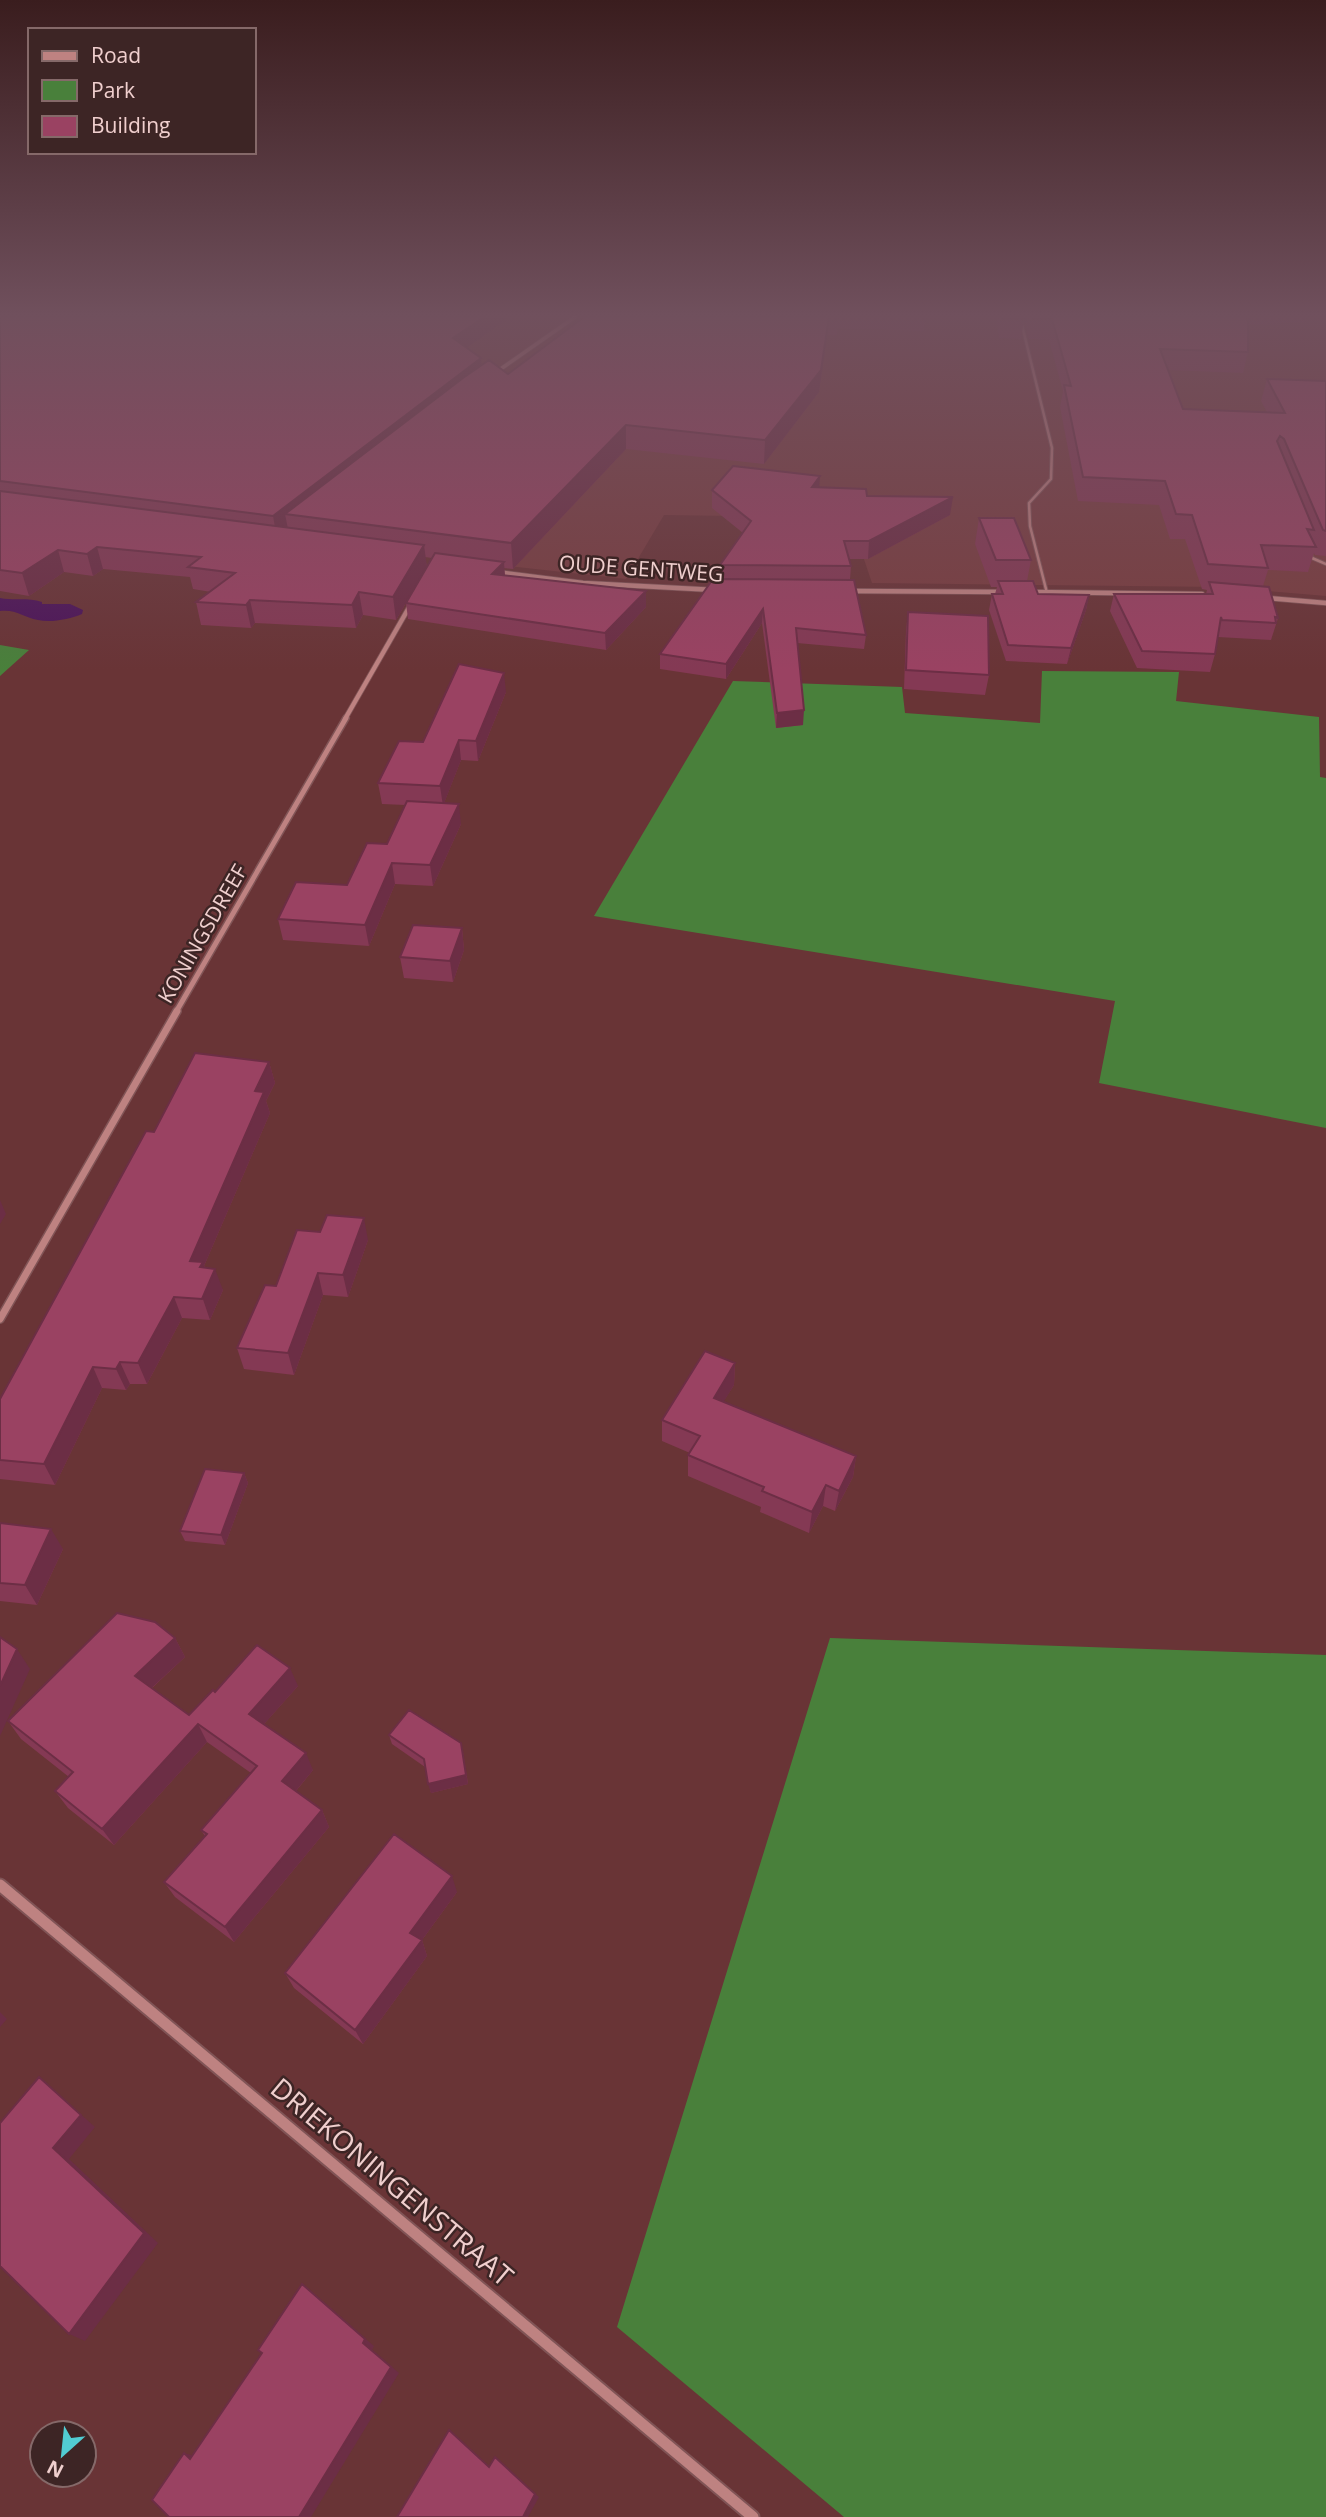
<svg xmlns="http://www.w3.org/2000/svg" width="1326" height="2517" font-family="'Open Sans',sans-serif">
	<rect width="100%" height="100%" fill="#693436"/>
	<!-- built -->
	<path fill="#793d3f" d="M0,317H1326V596L1220,587L872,583L850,518L664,515L626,579L472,562Z"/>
	<!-- green -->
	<path fill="#49803b" d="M0,645L29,650L0,676Z
		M1042,671L1179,672L1176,701L1319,717L1320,777L1326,778V1128L1099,1083L1115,1001L594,916L733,681L902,687L905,713L1040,723Z
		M830,1638L1326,1655V2517H844L617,2327Z"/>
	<!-- water -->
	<path fill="#4c1559" d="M0,598C15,601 27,597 42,602V604H70L83,610L82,614C70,619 51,623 38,620C23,617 16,609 0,611Z"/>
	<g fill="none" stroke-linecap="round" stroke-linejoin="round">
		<defs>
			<path id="service" d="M1020,317L1052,448L1051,479L1029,503L1030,526L1047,593
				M1310,552L1312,558L1326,564"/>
			<path id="minor-far4" d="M495,373L575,317"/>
			<path id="minor-far3" d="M497,572L583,583L715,590
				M849,591L1006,592
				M1028,592L1202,594
				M1266,598L1326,603
				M345,719L411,604"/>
			<path id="minor-far2" d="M176,1012L346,718"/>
			<path id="minor-far1" d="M0,1319L177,1011"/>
			<path id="minor" d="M0,1885L753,2517"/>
		</defs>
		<!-- service casing -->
		<use href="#service" stroke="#805456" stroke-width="4.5"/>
		<!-- minor-far4 casing -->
		<use href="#minor-far4" stroke="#805456" stroke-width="5"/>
		<!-- minor-far3 casing -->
		<use href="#minor-far3" stroke="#805456" stroke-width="6"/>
		<!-- minor-far2 casing -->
		<use href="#minor-far2" stroke="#805456" stroke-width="8"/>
		<!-- minor-far1 casing -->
		<use href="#minor-far1" stroke="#805456" stroke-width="10"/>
		<!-- minor casing -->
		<use href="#minor" stroke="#805456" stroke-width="15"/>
		<!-- service -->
		<use href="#service" stroke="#be8281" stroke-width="2.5"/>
		<!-- minor-far4 -->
		<use href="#minor-far4" stroke="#be8281" stroke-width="3.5"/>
		<!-- minor-far3 -->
		<use href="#minor-far3" stroke="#be8281" stroke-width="4.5"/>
		<!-- minor-far2 -->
		<use href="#minor-far2" stroke="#be8281" stroke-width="5"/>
		<!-- minor-far1 -->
		<use href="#minor-far1" stroke="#be8281" stroke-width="7"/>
		<!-- minor -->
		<use href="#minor" stroke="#be8281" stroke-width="11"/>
	</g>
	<!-- wall -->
	<path fill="#843954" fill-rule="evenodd" d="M0,317L467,348L482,365L508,374L584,317H925L924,331L837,328V335H827L819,392L764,464L626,449L513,569L504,568L505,575L646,607L606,650L408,619L406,603L396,620L363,615L356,628L255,623L251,628L201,625L196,602L211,592L193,589L190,577L103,569L93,576L64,572L29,596L0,591ZM425,557L432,558L427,567Z
		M996,317H1306L1305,322L1248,325V352L1243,373L1169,370L1183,409L1267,412L1261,401L1267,379L1326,381V556L1315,555L1314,553L1308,572L1268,570L1263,586L1278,618L1271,640L1218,637L1215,654L1210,672L1137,668L1110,611L1114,594H1206L1207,590L1202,589L1185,539H1170L1159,505L1078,501L1060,407L1063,391L1049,340L1029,339L1024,319L1021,339L999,338Z
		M819,488L867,496L950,515L868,559H849L851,566L850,580L866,635L864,649L797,643L803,725L776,728L762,623L726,679L660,669V654L720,579V565L743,533L712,508V490Z
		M979,518L1031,560L1027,581L1038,594L1089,595L1086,610L1067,664L1006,661L989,610L992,594H995L997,587H991L975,544Z
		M908,612L989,675L985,695L904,689L906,631Z
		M506,692L478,761L461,760L444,803L461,824L433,886L395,884L369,946L283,940L278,919L347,885L387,844L405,805L382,804L378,783L423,742Z
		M462,928L464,950L453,982L404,978L400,957Z
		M269,1062L275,1083L266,1101L270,1113L204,1266L223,1290L210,1320L182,1318L147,1384H130L126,1390L102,1388L55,1485L0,1479V1399L154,1132Z
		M368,1240L348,1297L323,1295L294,1375L244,1369L237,1348L276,1286Z
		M735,1363L734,1385L723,1402L856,1456L853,1477L835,1511L823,1506L809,1533L760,1512L761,1507L688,1476V1455L690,1453L662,1441V1420Z
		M244,1473L248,1483L225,1545L185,1541L180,1531Z
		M0,1523L63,1549L37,1605L0,1601Z
		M175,1638L185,1657L152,1688L189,1715L215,1692L298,1686L264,1724L313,1770L296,1791L322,1810L329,1827L234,1942L175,1897L164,1882L205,1836L201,1830L251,1773L207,1742L114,1845L68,1808L55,1791L69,1777L21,1739L8,1721Z
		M389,1735L463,1752L468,1784L431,1793L425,1767L392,1744Z
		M457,1892L422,1940L427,1956L363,2044L294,1988L285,1973Z"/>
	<!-- shaded-wall -->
	<path fill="#6c2e45" d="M484,317H510L455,356L453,338Z
		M829,317L827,335L819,392L764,464L765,440Z
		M481,358L483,377L285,514L288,529L277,538L273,516Z
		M626,425V449L513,569L511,543Z
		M820,476L819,493L812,487Z
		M953,497L950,515L868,559L869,541Z
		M424,545L427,567L396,620L393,597Z
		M97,547L103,569L93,576L87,554Z
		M58,550L64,572L29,596L22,573Z
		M504,562L505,578L492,574Z
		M646,591V607L606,650L605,633Z
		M359,592L363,615L356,628L352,605Z
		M1089,595L1086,610L1067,664L1071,648Z
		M250,600L255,623L251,628L246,605Z
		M763,609L762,623L726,679V664Z
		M504,673L506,692L478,761L476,741Z
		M804,710L803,725L776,728L777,713Z
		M459,740L461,760L443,806L440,786Z
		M459,804L461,824L433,886L430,865Z
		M392,863L395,884L369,946L365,925Z
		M462,928L464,950L453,982L450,961Z
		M269,1062L275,1083L266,1101L270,1113L204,1266L210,1281L215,1269L223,1290L210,1320L190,1261L255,1091Z
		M0,1200L6,1214L0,1224Z
		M364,1218L368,1240L348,1297L343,1275Z
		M318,1273L323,1295L294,1375L288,1353Z
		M174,1297L182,1318L147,1384L138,1363Z
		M120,1362L130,1384L126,1390L116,1369Z
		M735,1363L734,1385L713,1419L714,1398Z
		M93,1367L102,1388L55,1485L44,1464Z
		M856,1456L853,1477L835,1511L839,1491Z
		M244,1473L248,1483L225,1545L221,1535Z
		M826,1485L823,1506L809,1533L812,1512Z
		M51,1529L63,1549L37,1605L25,1585Z
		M175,1638L185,1657L145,1694L135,1676Z
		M17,1649L30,1669L0,1736V1686Z
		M290,1668L298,1686L257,1732L249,1714Z
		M198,1724L207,1742L114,1845L102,1829Z
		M461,1743L468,1784L431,1793L428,1784Z
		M306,1753L313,1770L290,1798L282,1781Z
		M322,1810L329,1827L234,1942L225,1927Z
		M452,1876L457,1892L422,1940L427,1956L363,2044L355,2030L410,1933Z
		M0,2012L7,2019L0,2027Z
		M39,2077L95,2127L69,2159L158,2243L85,2341L69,2334L53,2148Z
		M302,2284L374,2346L372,2350L399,2373L311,2517H299L363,2343Z
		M184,2453L198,2457L190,2459Z
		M500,2461L539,2497L528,2517H523Z"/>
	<!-- building -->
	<path fill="#9a4262" stroke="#6c2e45" stroke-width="2" d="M0,317H484L453,338L481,358L273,516L0,481Z
		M584,317H829L821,370L765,440L626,425L511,543L285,514L463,378L489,360L508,374Z
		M1002,317H1024V319L1002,318Z
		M1032,317H1248H1246L1248,322V352L1160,349L1183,409L1285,413L1267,379L1326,381V531L1323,530L1284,439L1280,436L1277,441L1314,530L1307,529L1316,547L1261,545L1268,568L1208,564L1192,515L1176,514L1165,481L1083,477L1064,385L1071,386L1052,319H1033Z
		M733,466L820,476L812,487L866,489L867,496L953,497L869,541H844L851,566L720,565L751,521L712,490Z
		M0,491L424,545L393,597L359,592L352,605L250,600L246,605L196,602L235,573L188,567L201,557L97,547L87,554L58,550L22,573L0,570Z
		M979,518H1014L1031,560H996Z
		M435,553L504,562L492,574L646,591L605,633L406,603Z
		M713,579L854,580L866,635L796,628L804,710L777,713L763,609L726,664L660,654Z
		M998,581H1033L1038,594L1089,595L1071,648L1008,645L992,594H1003Z
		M1209,582L1269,587L1278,618L1275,617L1276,623L1222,620L1221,617L1215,654L1142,651L1114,594H1213Z
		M908,612L988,616L989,675L906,670Z
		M459,664L504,673L476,741L459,740L440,786L378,783L399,741L423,742Z
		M407,801L459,804L430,865L392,863L365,925L278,919L296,882L347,885L367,843L387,844Z
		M413,925L462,928L450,961L400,957Z
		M195,1053L269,1062L255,1091L264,1092L190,1261L203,1262L200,1267L215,1269L202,1299L174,1297L138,1363L120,1362L116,1369L93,1367L44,1464L0,1460V1399L146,1131L154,1132Z
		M327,1215L364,1218L343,1275L318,1273L288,1353L237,1348L265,1285L276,1286L297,1230L320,1232Z
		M705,1351L735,1363L714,1398L856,1456L839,1491L826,1485L812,1512L762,1491L764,1487L688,1455L700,1436L662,1420Z
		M205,1469L244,1473L221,1535L180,1531Z
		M0,1523L51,1529L25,1585L0,1583Z
		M117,1613L155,1622L175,1638L135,1676L189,1715L213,1690L215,1692L257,1645L290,1668L249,1714L306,1753L282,1781L322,1810L225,1927L164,1882L207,1834L201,1830L257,1766L198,1724L102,1829L55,1791L73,1772L8,1721Z
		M0,1637L17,1649L0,1686Z
		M409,1710L461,1743L466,1775L428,1784L424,1759L389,1735Z
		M394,1834L452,1876L410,1933L422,1940L355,2030L285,1973Z
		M39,2077L81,2115L53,2148L144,2233L69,2334L0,2266V2123Z
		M302,2284L365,2339L363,2343L391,2367L299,2517H169L152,2500L184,2453L190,2459L262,2353L258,2350Z
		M449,2430L489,2467L495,2457L535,2494L523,2517H397Z"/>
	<!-- sky -->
	<linearGradient id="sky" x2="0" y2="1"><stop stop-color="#3a1d1e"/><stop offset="0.47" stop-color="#70505d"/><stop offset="1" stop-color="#70505d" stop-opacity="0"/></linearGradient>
	<rect width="1326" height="670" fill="url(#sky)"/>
	<g text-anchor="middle" stroke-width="5" stroke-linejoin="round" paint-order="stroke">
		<!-- far-street labels -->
		<g font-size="21" fill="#f0cfce" stroke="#3d2525">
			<text transform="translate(641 569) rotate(4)" y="7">OUDE GENTWEG</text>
			<text transform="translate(203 934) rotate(-60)" y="7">KONINGSDREEF</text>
		</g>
		<!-- near-street labels -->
		<g font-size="28" fill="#f0cfce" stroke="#3d2525">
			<text transform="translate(392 2182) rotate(40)" y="10">DRIEKONINGENSTRAAT</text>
		</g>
	</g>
	<!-- legend -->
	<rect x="28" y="28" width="228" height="126" fill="#3d2525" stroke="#856969" stroke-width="2"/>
	<rect x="42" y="51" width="35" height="10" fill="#be8281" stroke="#856969" stroke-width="2"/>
	<text x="91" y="63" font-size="21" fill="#f0cfce">Road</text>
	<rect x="42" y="80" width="35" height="21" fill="#49803b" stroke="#856969" stroke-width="2"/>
	<text x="91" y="98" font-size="21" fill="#f0cfce">Park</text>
	<rect x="42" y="116" width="35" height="21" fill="#9a4262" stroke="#856969" stroke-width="2"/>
	<text x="91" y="133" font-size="21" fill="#f0cfce">Building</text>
	<!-- north arrow -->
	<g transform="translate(63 2454) rotate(207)"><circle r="33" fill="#3d2525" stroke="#856969" stroke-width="2"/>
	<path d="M0-5L12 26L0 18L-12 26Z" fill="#51ccd2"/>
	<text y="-10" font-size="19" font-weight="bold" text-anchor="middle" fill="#f0cfce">N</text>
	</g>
</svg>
